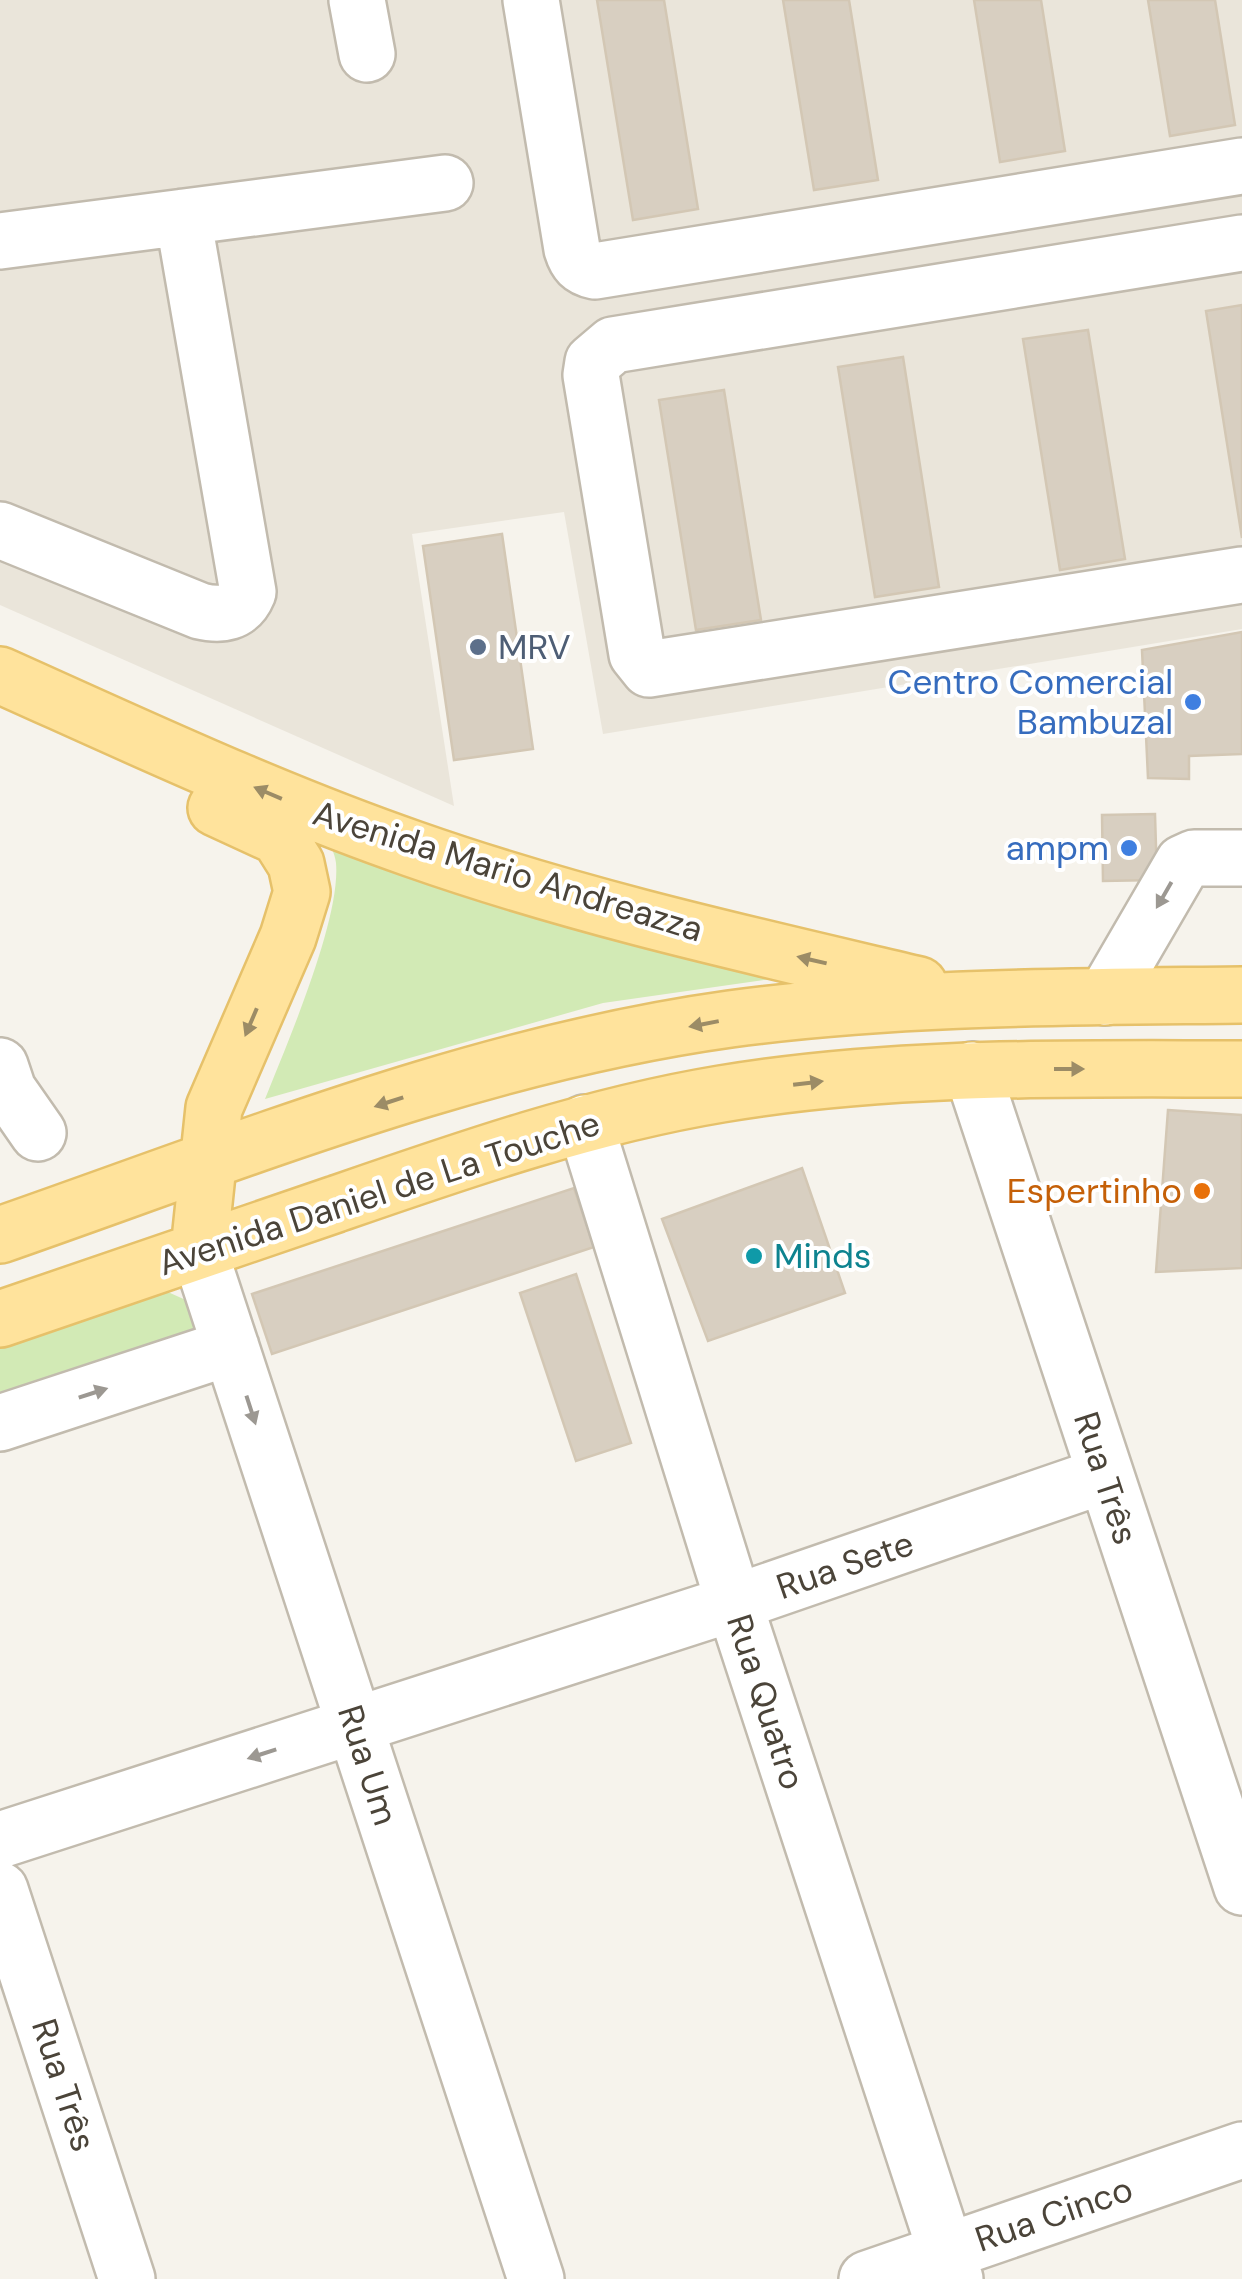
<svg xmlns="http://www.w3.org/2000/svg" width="1242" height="2279" font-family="'DM Sans',sans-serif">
	<rect width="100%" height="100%" fill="#f6f3ec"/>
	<!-- residential -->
	<path fill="#eae5da" d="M0,0H1242V629L603,734L564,512L412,534L454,806L0,605Z"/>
	<!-- green -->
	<path fill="#d2eab5" d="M325,834L778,978L603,1003L265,1099C287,1044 341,919 336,863C335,853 329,843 325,834Z
		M159,1288L188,1301L201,1337L0,1405V1342Z"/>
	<!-- building -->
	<path fill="#d8cfc1" stroke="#d3c7b4" stroke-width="2.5" d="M597,0H664L698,209L633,220Z
		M783,0H849L878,180L814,190Z
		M974,0H1041L1065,151L1000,162Z
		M1148,0H1215L1235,125L1170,136Z
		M1242,305V538L1206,311Z
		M1088,330L1125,559L1060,570L1023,339Z
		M903,357L939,587L875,597L838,367Z
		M724,390L761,620L696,630L659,400Z
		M502,534L533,749L454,760L423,546Z
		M1242,632V754L1189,756V779L1148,778L1142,650Z
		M1155,814L1157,880L1103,881L1102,815Z
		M1168,1110L1242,1115V1268L1156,1272Z
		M802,1168L845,1293L708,1341L662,1219Z
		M574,1188L594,1247L272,1354L252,1294Z
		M576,1274L631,1443L576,1461L520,1293Z"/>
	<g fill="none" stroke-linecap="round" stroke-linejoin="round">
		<defs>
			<path id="minor" d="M357,0L367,54
				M531,0L572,249C576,262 581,268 595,271L1242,166
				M0,241L445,183
				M1242,243L613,345L593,362L591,375L637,654L649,669L1242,575
				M0,530L200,611C221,616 239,614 248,592L183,217
				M1105,997L1183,863L1194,858H1242
				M0,1066L8,1090L38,1133
				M972,1070L1242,1887
				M585,1123L734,1603L955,2279
				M199,1250L536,2279
				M0,1423L231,1347
				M0,1840L734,1603L1105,1475
				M0,1890L127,2279
				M867,2279L1242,2150"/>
			<path id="major" d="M0,675C136,736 272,800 413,849C578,907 749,945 919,985
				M0,1235C238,1152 478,1054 730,1019C900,996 1071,997 1242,995
				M199,1250L214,1108L288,937L302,892L296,864L279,837L216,808
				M0,1319C112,1280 224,1242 336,1204C463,1160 589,1116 721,1094C894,1065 1068,1069 1242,1069"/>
		</defs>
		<!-- minor casing -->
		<use href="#minor" stroke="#c2bbae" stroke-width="60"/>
		<!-- major casing -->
		<use href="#major" stroke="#e6c16a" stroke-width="60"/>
		<!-- minor -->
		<use href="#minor" stroke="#fff" stroke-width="55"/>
		<!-- major -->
		<use href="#major" stroke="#ffe39c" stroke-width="55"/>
	</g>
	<!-- one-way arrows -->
	<defs><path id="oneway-solid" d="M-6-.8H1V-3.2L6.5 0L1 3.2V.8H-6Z" transform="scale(2.5)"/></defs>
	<g fill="#9c8c66">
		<use href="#oneway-solid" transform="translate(268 793) rotate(-157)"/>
		<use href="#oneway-solid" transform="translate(812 960) rotate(-167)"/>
		<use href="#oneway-solid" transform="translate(251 1022) rotate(113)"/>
		<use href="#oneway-solid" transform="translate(704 1024) rotate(169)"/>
		<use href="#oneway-solid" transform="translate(1069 1069)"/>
		<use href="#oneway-solid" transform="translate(808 1083) rotate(-7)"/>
		<use href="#oneway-solid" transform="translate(389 1102) rotate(162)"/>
	</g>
	<g fill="#9c9892">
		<use href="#oneway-solid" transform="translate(1164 895) rotate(120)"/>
		<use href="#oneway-solid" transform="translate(93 1393) rotate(-18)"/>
		<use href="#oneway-solid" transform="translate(251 1410) rotate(72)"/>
		<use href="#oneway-solid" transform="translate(262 1754) rotate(162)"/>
	</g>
	<!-- markers -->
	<circle fill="#5c6f8a" stroke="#fff" stroke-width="4" cx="478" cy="647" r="10"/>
	<g fill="#3f7fe0" stroke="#fff" stroke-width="4">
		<circle cx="1193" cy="702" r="10"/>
		<circle cx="1129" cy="848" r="10"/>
	</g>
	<circle fill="#e8710a" stroke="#fff" stroke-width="4" cx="1202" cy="1191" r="10"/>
	<circle fill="#0f9aa8" stroke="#fff" stroke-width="4" cx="754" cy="1256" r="10"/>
	<g text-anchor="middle" stroke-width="8" stroke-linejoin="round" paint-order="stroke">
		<!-- service labels -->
		<g font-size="35" fill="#4e5e75" stroke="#fff" text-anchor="start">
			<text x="498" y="659">MRV</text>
		</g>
		<!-- shop labels -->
		<g font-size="35" fill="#366cbe" stroke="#fff" text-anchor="end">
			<text x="1173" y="694">Centro Comercial<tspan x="1173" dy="40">Bambuzal</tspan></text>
			<text x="1109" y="860">ampm</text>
		</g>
		<!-- street labels -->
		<g font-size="35" fill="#4b4439" stroke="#fff">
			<text transform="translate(508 871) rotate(17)" y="12">Avenida Mario Andreazza</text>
			<text transform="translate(379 1193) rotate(-18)" y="12">Avenida Daniel de La Touche</text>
			<text transform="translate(1106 1478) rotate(72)" y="12">Rua Três</text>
			<text transform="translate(845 1565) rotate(-19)" y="12">Rua Sete</text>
			<text transform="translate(766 1702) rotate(72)" y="12">Rua Quatro</text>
			<text transform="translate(368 1765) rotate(72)" y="12">Rua Um</text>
			<text transform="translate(64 2085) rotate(72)" y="12">Rua Três</text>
			<text transform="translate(1054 2214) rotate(-19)" y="12">Rua Cinco</text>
		</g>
		<!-- food labels -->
		<g font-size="35" fill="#c56008" stroke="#fff" text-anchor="end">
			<text x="1182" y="1203">Espertinho</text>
		</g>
		<!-- culture labels -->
		<g font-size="35" fill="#0d838f" stroke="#fff" text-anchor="start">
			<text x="774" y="1268">Minds</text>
		</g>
	</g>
</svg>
